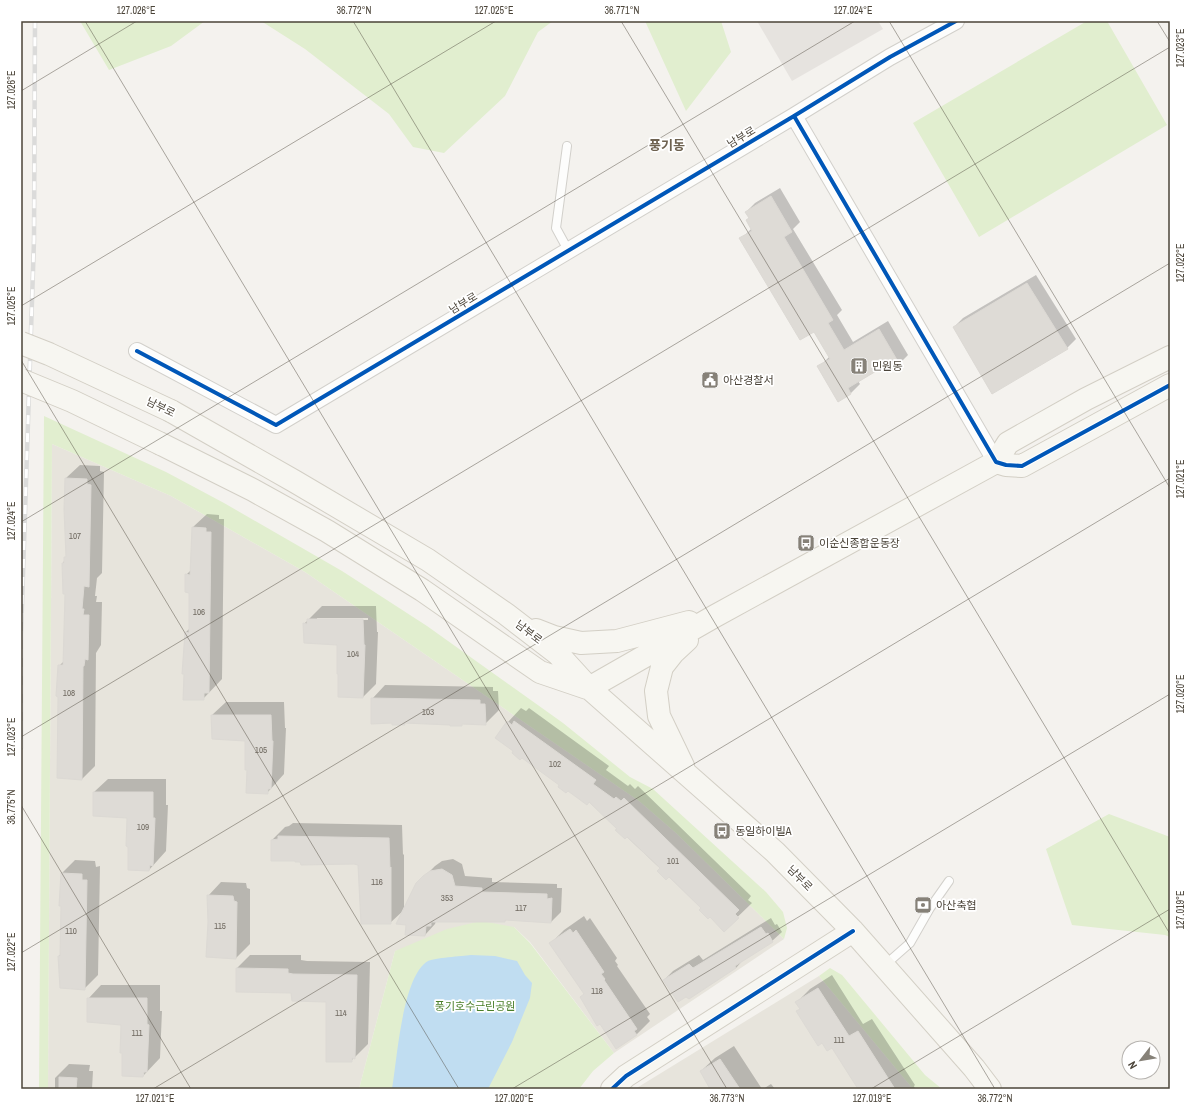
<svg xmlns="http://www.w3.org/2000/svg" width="1191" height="1110" font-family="'Archivo Narrow','Noto Sans KR',sans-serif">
	<rect width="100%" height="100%" fill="#f4f2ee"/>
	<!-- residential -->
	<path fill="#e7e4dc" d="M52,444L171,496L305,572L639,801L676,833L784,939L614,1053L530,942L514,927L395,951L359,1089H48Z
		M819,976L913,1089H635Z"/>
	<!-- green -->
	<path fill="#e1eecf" d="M80,21H205L171,46L109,70Z
		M261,21H553L538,32L505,96L444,153L413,147L389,114L305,49Z
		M645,21H721L731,52L686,111Z
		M1087,21H1107L1167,125L979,237L913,123Z
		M44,416L166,472L224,503L342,571L427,626L563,723L630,777L653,789L766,892L783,912L787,928L784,939L676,833L639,801L305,572L171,496L52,444L48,1089H39Z
		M1109,814L1170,837V937L1165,935L1072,925L1046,849Z
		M481,921L514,927L530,943L614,1053L593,1071L579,1089H359L395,951L447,929Z
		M830,968L842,975L925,1075L942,1089H913L819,976Z"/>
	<!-- parking -->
	<path fill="#e6e3df" d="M757,21H878L883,29L792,81Z"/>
	<!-- water -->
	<path fill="#c0ddf1" d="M471,955L495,956L517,961L525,975L532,983L530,998L512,1042L488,1089H392C397,1061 402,976 428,961C434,958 462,956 471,955Z"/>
	<!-- shadow -->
	<path fill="#0003" fill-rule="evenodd" d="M780,188L800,222L793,229L842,310L837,315L853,342L888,321L908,355L899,364L884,366L858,381L860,384L851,393L839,400L819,367L830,356L814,330L741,239L752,228L750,218L746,212L755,203Z
		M1036,275L1076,339L1067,348L954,327L963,318Z
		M80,465L100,466V471L104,472L102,573L97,578L95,596H97L96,602H102L101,645L96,653L95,766L82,779L59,666L64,661L66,593L63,563L67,555L65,509L66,478Z
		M207,514L219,515V519H224L222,679L203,699L185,633L190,628V592L186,575L191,570L193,527Z
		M322,606H376L377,632H378L376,684L363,697L338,645L304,624ZM317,618H368V620H317Z
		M385,685L493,687V691H498L499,710L485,724L463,723L461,725L406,722L404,724L372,699Z
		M226,702H284L285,728H286L284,774L267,793L248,769L246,740L212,715Z
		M521,708L526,711L529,708L609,766L606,770L628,786L630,784L635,789L638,786L751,896L748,900L752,903L724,930L702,908L589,801L560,784L496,738L508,722Z
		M108,779H166V805H168L166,851L149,870L128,817L94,792Z
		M293,823L402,825L403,855L404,854V910L390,923L359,864L301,861L272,840L285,827L289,826Z
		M453,859L462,864L465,876L492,878V882L557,884V888H562L561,912L551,922L506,919L505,921H436L435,924L425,935L424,877L435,866L442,861Z
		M75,860L95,861L96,867L100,866L98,975L84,989L59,956L61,954L62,873Z
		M221,882L246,883L247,888L250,889V944L236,958L207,956L209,922L208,896Z
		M584,916L587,921L590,918L617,958L615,961L618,965L617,966L650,1014L647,1017L650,1021L636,1035L585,994L551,943L564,930Z
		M771,918L775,925L777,924L782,932L772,941L743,960L736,968L664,980L673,971L699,955L703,960Z
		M250,955H301V960L307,961L370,962L368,1044L351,1061L327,1001L292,992L237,968Z
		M832,975L863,1024L872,1019L915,1085L914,1086L915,1089H859L832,1046L797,1002L810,989Z
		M101,985H160V1011H162L160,1058L143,1076L122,1024L88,999Z
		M734,1046L762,1089H711L701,1071L715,1058Z
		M69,1064L90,1065L89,1071H93L92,1089H55V1078Z
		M771,1084L775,1089H763Z"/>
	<!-- building -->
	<path fill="#dedbd6" stroke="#dcd9d4" d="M771,196L792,232L784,237L833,320L828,323L844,350L879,329L900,365L887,373L883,367L848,388L851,394L838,402L817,366L830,359L814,332L800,340L739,238L752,231L746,220L749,218L745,212Z
		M1027,283L1068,349L992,394L953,327Z
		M65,478L87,479V484L91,485L89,587L84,586L82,609H84L83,615H89L88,660L85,659L84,666H83L82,780L57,778L58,697L56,696L58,665H63L65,594H63L62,563H64V557H66L64,509Z
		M192,527L206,528V532H211L209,693H204V700H183L184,674H182L185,632L189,633V593L185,592V574L190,575Z
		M307,619H363L364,645H365L363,698L338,697V674H337V645L304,643L303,623L307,624Z
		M371,698L480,700V704H485L486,725L462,724V726H450V725L404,723L405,725H392V723L371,724Z
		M211,715H271L272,741H273L271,789H268V794L246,793L247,770H245V741L212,739Z
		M507,721L512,725L514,721L596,780L593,784L614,799L616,797L621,801L624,798L739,910L735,914L739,918L724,932L710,917L708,919L699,910L701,908L669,877L666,880L657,871L660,868L627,837L625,839L615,830L617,829L589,802L587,805L568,791L566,793L558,787L559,785L522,758L520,760L512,753L513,751L495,738Z
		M93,792H153V818H155L153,866L150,865L149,871L128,870V847L126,846L127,818L93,816Z
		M278,836L389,838L390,868L391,867V924H361L358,865L354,864L301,865L300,862H295V861H271V840L278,839Z
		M442,869L452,875L455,886L482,888V892L547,894V899L552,898L551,923L505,920V922H431V926H426L425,936L405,935L406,925L396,924L416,883L423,876L430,871Z
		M61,873L82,874V880H87L85,990L60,988L58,956H60L61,906H59Z
		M207,895L233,896L234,901L237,902L236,959L206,957L208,922Z
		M761,927L766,934L768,933L773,942L735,966L736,968L689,999L686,997L678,1002L663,980L689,964L693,968Z
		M570,929L573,933L576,930L604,972L601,974L605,979L604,980L637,1029L634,1031L637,1035L616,1049L600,1024L597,1026L580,997L584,994L549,943Z
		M236,968L288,969V973L293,974L357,975L355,1059L352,1058V1062H326V1002L292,1001L291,993L236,992Z
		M818,988L849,1036L858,1031L895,1089H858L832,1048L827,1051L822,1043L818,1046L796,1011L800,1009L795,1002Z
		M87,998H147V1024L149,1025L147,1072H144L143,1077L122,1076V1053H120L121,1025L87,1022Z
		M720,1059L740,1089H710L700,1071Z
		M59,1077L77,1078L76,1089H59Z"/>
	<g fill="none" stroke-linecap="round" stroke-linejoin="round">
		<defs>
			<path id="lane" d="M567,146L556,228L568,250
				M885,965L910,943L930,908L949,881"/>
			<path id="street" d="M956,21L890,57L794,116L996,462
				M137,351L276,425L794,116"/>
			<path id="secondary" d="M171,411L294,481L428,560L506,614L558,654L589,688L775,852L853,931L974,1068L990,1089
				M161,444L253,490L327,531L422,590L540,672L587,688
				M996,462L1006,465L1022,466L1170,385
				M536,630L554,637L581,643L617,641L689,622
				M589,688L715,616L996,462L1008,443L1086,399L1170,357
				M683,766L659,716L656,691L662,667L673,653L687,640
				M612,1089L626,1076L853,931"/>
		</defs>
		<!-- lane casing -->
		<use href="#lane" stroke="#d2d0cb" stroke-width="10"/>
		<!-- street casing -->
		<use href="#street" stroke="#d2d0cb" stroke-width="18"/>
		<!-- secondary casing -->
		<use href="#secondary" stroke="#d3cfc5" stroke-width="24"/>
		<!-- lane -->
		<use href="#lane" stroke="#fdfdfc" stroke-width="8"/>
		<!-- street -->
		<use href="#street" stroke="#fdfdfc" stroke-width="16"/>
		<!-- secondary -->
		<use href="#secondary" stroke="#f7f6f1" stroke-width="22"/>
		<defs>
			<path id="rail" d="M21,748V635L34,240L35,21"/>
		</defs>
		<!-- rail casing -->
		<use href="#rail" stroke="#dbdbda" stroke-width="4.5"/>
		<!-- rail -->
		<use href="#rail" stroke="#fff" stroke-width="3" stroke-dasharray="9" stroke-linecap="butt"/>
		<defs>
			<path id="secondary-bridge" d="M21,343L49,354L171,411
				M21,380L72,401L161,444"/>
		</defs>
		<!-- secondary-bridge casing -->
		<use href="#secondary-bridge" stroke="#d3cfc5" stroke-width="24" stroke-linecap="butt"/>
		<!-- secondary-bridge -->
		<use href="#secondary-bridge" stroke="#f7f6f1" stroke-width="22"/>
		<defs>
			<path id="cycleway" d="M956,21L890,57L794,116L996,462L1006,465L1022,466L1170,385
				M137,351L276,425L794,116
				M612,1089L626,1076L853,931"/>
		</defs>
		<!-- cycleway casing -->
		<use href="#cycleway" stroke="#fff" stroke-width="6"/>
		<!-- cycleway -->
		<use href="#cycleway" stroke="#0057b8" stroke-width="4"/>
	</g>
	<!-- ticks -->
	<path fill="none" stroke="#4b4439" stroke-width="1" stroke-opacity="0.45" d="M85,21L727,1089M353,21L995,1089M621,21L1170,934M889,21L1170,488M1157,21L1170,42M21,91L137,21M21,306L496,21M21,360L459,1089M21,522L855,21M21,737L1170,47M21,805L191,1089M21,953L1170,263M153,1089L1170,478M512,1089L1170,694M871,1089L1170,909"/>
	<!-- icons -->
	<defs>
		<symbol id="building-square" viewBox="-11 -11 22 22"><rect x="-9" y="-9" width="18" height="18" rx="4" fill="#868178" stroke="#fff"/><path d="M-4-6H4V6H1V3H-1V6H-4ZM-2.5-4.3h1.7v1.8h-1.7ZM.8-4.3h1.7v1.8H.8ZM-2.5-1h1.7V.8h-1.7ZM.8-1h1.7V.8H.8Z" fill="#fff"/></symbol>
		<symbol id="civic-square" viewBox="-11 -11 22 22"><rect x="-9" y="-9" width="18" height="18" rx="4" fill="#868178" stroke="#fff"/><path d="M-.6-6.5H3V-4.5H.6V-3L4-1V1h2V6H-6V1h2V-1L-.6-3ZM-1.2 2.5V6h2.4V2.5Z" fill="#fff"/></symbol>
		<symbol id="bus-square" viewBox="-11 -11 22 22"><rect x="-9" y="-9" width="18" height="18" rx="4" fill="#868178" stroke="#fff"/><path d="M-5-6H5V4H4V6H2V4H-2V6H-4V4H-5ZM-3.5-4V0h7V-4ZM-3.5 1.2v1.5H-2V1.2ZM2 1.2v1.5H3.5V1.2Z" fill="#fff"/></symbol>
		<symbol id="bank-square" viewBox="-11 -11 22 22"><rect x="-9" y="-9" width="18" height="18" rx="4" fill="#868178" stroke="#fff"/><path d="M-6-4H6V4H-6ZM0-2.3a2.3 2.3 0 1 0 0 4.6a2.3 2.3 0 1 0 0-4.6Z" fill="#fff"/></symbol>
	</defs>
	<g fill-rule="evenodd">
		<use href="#building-square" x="849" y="356" width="20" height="20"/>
		<use href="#civic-square" x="700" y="370" width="20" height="20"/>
		<use href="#bus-square" x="796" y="533" width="20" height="20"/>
		<use href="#bus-square" x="712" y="821" width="20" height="20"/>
		<use href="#bank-square" x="913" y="895" width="20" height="20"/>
	</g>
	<g text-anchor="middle" stroke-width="3.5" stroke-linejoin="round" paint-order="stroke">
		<!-- number labels -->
		<g font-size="9" fill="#706a61">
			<text x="75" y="539">107</text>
			<text x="199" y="615">106</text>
			<text x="353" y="657">104</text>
			<text x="69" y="696">108</text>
			<text x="428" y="715">103</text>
			<text x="261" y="753">105</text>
			<text x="555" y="767">102</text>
			<text x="143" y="830">109</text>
			<text x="673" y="864">101</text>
			<text x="377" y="885">116</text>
			<text x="447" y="901">353</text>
			<text x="521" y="911">117</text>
			<text x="220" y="929">115</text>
			<text x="71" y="934">110</text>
			<text x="597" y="994">118</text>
			<text x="341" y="1016">114</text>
			<text x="137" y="1036">111</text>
			<text x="839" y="1043">111</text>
		</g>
		<!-- street labels -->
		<g font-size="11" fill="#4b4439" stroke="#fff">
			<text transform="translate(741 137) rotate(-31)" y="4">남부로</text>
			<text transform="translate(463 303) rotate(-31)" y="4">남부로</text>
			<text transform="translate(161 407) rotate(26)" y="4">남부로</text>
			<text transform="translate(529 632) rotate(38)" y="4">남부로</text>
			<text transform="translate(800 878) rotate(45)" y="4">남부로</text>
		</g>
		<!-- poi labels -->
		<g font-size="11" fill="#4b4439" stroke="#fff" text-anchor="start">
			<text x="872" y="370">민원동</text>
			<text x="723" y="384">아산경찰서</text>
			<text x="819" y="547">이순신종합운동장</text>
			<text x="735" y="835">동일하이빌A</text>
			<text x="936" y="909">아산축협</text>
		</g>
		<!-- park labels -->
		<g font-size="11" fill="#4a7f2a" stroke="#fff">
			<text x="475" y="1010">풍기호수근린공원</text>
		</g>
		<!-- quarter labels -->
		<g font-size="13" font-weight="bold" fill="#6e6250" stroke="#fff">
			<text x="667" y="150">풍기동</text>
		</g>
	</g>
	<!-- border -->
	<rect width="1191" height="1110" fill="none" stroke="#ffffff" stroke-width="44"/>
	<!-- north arrow -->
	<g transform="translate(1141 1060) rotate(239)"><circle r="19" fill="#ffffff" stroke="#b7b4b0"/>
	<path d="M0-3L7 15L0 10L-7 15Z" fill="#868178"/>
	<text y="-6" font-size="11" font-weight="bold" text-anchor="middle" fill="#4b4439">N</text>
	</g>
	<rect x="22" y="22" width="1147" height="1066" fill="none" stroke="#4b4439" stroke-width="1.5"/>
	<g font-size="10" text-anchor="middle" fill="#4b4439">
		<text x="136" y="14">127.026°E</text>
		<text x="354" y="14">36.772°N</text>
		<text x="494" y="14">127.025°E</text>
		<text x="622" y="14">36.771°N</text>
		<text x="853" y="14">127.024°E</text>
		<text transform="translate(1180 48) rotate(-90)" y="4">127.023°E</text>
		<text transform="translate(11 90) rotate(-90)" y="4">127.026°E</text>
		<text transform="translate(1180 263) rotate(-90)" y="4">127.022°E</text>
		<text transform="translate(11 306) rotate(-90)" y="4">127.025°E</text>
		<text transform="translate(1180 479) rotate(-90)" y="4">127.021°E</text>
		<text transform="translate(11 521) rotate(-90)" y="4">127.024°E</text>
		<text transform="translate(1180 694) rotate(-90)" y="4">127.020°E</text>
		<text transform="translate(11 737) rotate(-90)" y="4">127.023°E</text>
		<text transform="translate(11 807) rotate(-90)" y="4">36.775°N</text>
		<text transform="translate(1180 910) rotate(-90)" y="4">127.019°E</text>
		<text transform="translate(11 952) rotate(-90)" y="4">127.022°E</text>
		<text x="155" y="1102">127.021°E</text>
		<text x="514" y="1102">127.020°E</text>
		<text x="727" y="1102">36.773°N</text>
		<text x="872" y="1102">127.019°E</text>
		<text x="995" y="1102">36.772°N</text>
	</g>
</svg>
